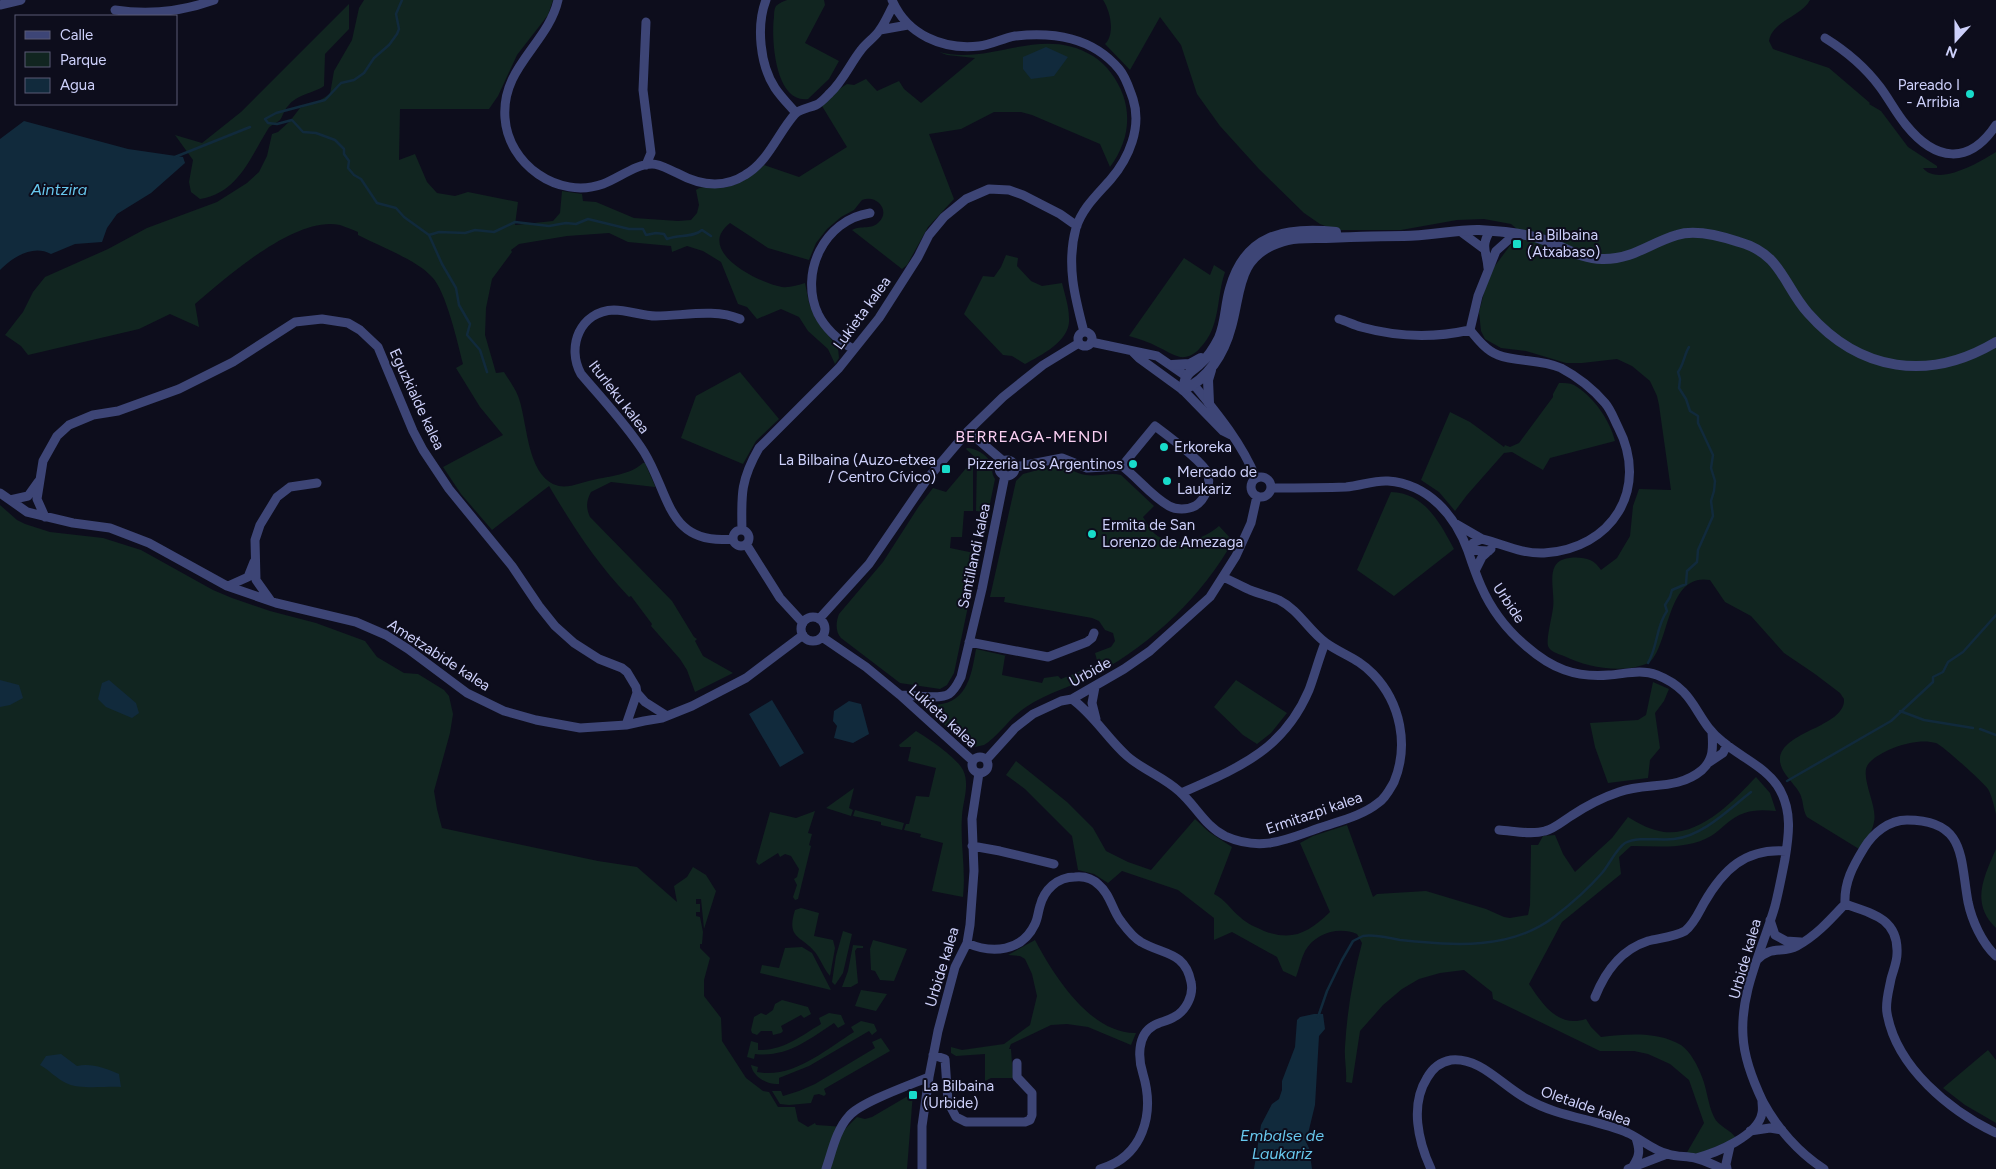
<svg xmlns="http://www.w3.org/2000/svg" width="1996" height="1169" font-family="Figtree,sans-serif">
	<rect width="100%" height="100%" fill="#0d0d1c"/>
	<!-- green -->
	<path fill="#112520" d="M364,0H553L548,15L517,55L498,96L489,109H400L399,160L415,154L427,182L437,193L455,196L468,192L518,202L515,225L553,221L560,213L562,191L582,194L583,201L596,202L634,218L678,221L691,220L697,213L699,205L696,190C703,185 712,188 720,188C738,186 751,177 764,165L799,177L847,147L822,106L839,89L847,84L854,85L866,79L877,91L899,81L904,89L921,103L975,58L947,55L939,52C991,66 1041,24 1093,56C1107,65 1117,79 1123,95C1132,120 1126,146 1110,167L1100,144L1032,115L1021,112H994L961,129L929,134L954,199L928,227L907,265L902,269L852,230C861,225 872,230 879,222C891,210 876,194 862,200L854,210L841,217L827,229L816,243L809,260L768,248L730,223C694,251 759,283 782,287C789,288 798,285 805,283L809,303L815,318L838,348L839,358L835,364L828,349L808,331L799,317L781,309L757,319L747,307L738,304L721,262L703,251L687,246L672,252L671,246L628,242L609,233L567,236L519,244L511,250L512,252L492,279L486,308L485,335L496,373L504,372C509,380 515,388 518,396C528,421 526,478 559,486C571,488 582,482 593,480C610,476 630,475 643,463H645L655,486V487L611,482L591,492C586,501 586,508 590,517L672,601L694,637L697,639L695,641L703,656L733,673L695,692L687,670L680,659L651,626L652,624L631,596L629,597C595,561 574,528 549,486L492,530L461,494L443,467L503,435L480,407L456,368L463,364C458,344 446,291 432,277C417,260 379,246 358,235V232C353,230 346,227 340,225C296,215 227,277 195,304L199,327L170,314L139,329L28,355L21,346L5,335L23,312L33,292L45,277L108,249L147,228L217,202L247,183L259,172L267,156L272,134L278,132L290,121L300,108L319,101L330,94L334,71L352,40L359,8Z
		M787,0H824L825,5L805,43L839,61L829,79L808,99C775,104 771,39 774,17C774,14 774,9 776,6C779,3 784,1 787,0Z
		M1103,0H1810C1801,17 1773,20 1769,41L1773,49L1829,68L1870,103L1869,104L1881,111L1908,147L1937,166V168H1923C1938,187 1980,162 1996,152V814C1994,806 1992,796 1988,789C1984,783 1942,745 1936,743C1917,737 1882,749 1869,763C1858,775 1878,805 1874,822C1872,833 1866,841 1859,849L1807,817C1802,809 1804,800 1799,792C1794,783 1779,771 1780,759C1781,731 1846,727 1844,699L1840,693L1815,674L1784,653L1751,616L1725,602L1710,580C1666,572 1670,645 1649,663C1622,674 1589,668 1564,656C1559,654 1550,652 1548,646C1546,639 1552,617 1553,608C1555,595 1549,577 1555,566C1560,556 1581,556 1590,560C1595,562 1598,566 1601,570L1617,558L1630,536L1633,506L1639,489L1671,490L1659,405L1657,396L1650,381L1632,366L1617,359L1582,363H1566L1526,351L1501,348L1485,339L1481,331L1479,312L1487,281L1494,267L1518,235L1517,229L1511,224L1484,219L1457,220L1401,230H1336L1320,224L1304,213L1259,169L1220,126L1197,94L1181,45L1160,17L1130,70L1105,44C1115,35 1111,12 1103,0Z
		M349,4V29L325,54L324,86C312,94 297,94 288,106C284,110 283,116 280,120C276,124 270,125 268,129C250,158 238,193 200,199L191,192L189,182L193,160L175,135L202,143L241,112Z
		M1006,255L1018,258L1017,266L1031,281L1042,286L1062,283C1065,295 1069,307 1069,318C1071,341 1041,355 1025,364L1012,356L1003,355L964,314L983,276L994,277L1001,267Z
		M1184,258L1210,275L1214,265L1225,272C1216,298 1221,327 1200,348C1195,354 1188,358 1180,357C1172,355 1165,350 1158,347C1149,342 1139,339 1129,336Z
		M740,372L779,419L756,441L743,464L681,438L696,396Z
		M1559,383C1564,383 1570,383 1574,385C1593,396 1610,420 1615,441L1550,458L1543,470L1512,452L1504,453L1467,495L1455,511L1439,492L1421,480L1450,412L1470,422L1504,447L1505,445L1510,447L1519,443L1553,397V394Z
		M967,448C976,448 987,455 991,463C993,469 991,473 995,479L987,518L983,517L984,512L976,511L977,459L966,449Z
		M973,460V511H964L962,537H951L950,548L979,554L954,673L947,685L940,689L900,683L841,638C835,631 836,622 839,614L883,562L919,506L933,488L946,492Z
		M1056,465C1067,465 1075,474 1086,475C1098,477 1110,472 1121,475L1154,506L1143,517C1147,523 1150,530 1155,534C1174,549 1203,540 1219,526L1233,541C1202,596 1154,642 1098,673C1075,686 1048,692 1026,707C1010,717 999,736 984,745L975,747L964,743L926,708L929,705C966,706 971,679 976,649L1007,656H1005L1002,675L1042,683L1044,678L1058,676L1061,679L1098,664L1095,653L1111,647L1115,641L1113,633L1105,630L1099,621L1092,618L1004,602L1005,597H990L1016,481L1023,474Z
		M1391,492C1425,493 1440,523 1454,549L1394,596L1357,570Z
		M0,505L17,520L25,524L50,532L103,538L141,550L213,590L232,598L270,611L316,623L365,641L377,657L404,673L418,674L444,690L449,696L453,714L450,733L434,791L437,809L442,828L598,861L637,867L677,902L674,886L687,877L693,867L706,875L716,891L704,929L701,899H696V904H700V912H696V916L700,917L703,932L702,944H700V948L710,958L704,980V996L721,1018L722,1041L746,1078L763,1091L769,1092L778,1107H795L798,1121L808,1127L815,1123L816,1125C827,1126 834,1125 845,1129L857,1117L865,1119L872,1117L913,1093L907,1169H0Z
		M1236,680L1287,713L1271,733L1257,744L1243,735L1214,707Z
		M1653,682L1669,689L1664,701L1655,713L1660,748L1650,760L1648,778L1608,783L1595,747L1590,723L1638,720L1646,715Z
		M916,731C928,738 957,758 963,770C970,784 963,801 962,816C960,843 966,869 963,897L932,891L943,843L920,837L921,834L904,830L906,824H909L916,796L929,797L936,768L908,761L911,747H900L899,745Z
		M1016,761L1067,802L1093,828L1106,851L1128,862L1151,870L1195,819L1209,832L1232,847L1214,894C1225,899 1231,910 1240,917C1247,924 1256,927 1264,931C1293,942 1309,932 1330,912L1300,843L1313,836L1347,825L1373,897L1377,894L1426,891L1486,909L1504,917L1510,918L1528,915L1530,905L1531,847V845H1538L1543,836L1555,835L1563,854L1575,872L1612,838L1628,817C1639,824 1651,830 1664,832C1701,836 1733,801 1756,777L1770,793L1776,811C1756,809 1742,810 1726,824C1721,828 1716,833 1711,836C1687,850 1658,846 1631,846L1619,857L1621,874L1562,922L1529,984C1543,1005 1558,1028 1586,1019L1591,1027L1601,1037C1627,1034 1657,1031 1681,1045C1690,1051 1698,1066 1702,1077C1707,1089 1708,1105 1714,1117C1718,1126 1731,1130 1736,1138L1699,1154H1686L1704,1123L1689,1080L1670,1064L1648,1054L1634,1051H1600L1493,999L1492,992L1464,970L1440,973L1419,979L1402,989L1383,1005L1360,1031L1352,1083L1346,1082C1347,1070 1344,1058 1345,1047C1347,1011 1353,977 1362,943L1357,934C1339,926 1315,933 1305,951C1301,959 1299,969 1296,977L1283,971L1277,957L1232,932L1214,940V918L1178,890L1122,871L1108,883L1094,874L1078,870L1072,836L1025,789L1006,775Z
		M854,788L849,808L853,810L851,816L826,808Z
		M855,810L904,823L902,830L881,825V822L853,816Z
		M815,811L808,833L812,834L809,845L811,846L798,899L795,900L793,897L797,885L794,879L797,877L799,869L791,856L785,854L780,857L778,853L759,865L756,862L770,812L796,818Z
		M1996,849V928C1970,903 1984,877 1996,849Z
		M801,908L819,913L814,936L833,940L835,948L830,976C824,969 821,960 815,952C801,935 786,939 795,910Z
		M843,931L852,934L843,973L835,985L832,982L836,956Z
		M873,940L907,949L894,981L880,980L875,971L871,970L870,949Z
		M1035,940C1054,976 1091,1034 1136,1033L1131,1045L1088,1027L1067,1024L1051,1025L1011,1044L1009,1049H1011L1013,1078H991L985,1081V1054L956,1056L951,1053V1047L962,1050L1004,1044L1030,1025L1037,996L1032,974L1025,959L1020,956L1008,955Z
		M853,945L863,946V948H857L855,951L858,983L851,987H842L848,971Z
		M802,947L812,953L831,990L760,973L762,965L779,968L785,948Z
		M861,990L887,994L876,1011L855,1006Z
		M782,1000L808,1007L811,1014L804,1018L801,1015L781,1026L783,1031L781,1033L773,1035L772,1031H761L757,1035L752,1033L751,1030L754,1017L761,1013L766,1015L773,1010L775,1004Z
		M829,1013L841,1015L845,1024L838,1028L834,1023C810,1039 786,1058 755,1054L754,1059L747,1057L751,1041L758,1043V1050C783,1051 801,1036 821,1024L819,1018Z
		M861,1021L874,1024L877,1031L872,1035L869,1031L809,1066L779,1078V1084C767,1085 753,1077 751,1065L758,1067L757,1072C793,1079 825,1050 854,1032L851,1027Z
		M881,1038L890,1051L824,1089L826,1094L824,1096L819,1094L814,1095L811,1103L789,1105L780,1104L772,1091H781L783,1096L799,1091L815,1084L875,1048L872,1042Z
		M1988,1050L1996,1060V1123L1965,1105L1943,1088Z"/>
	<!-- water -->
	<path fill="#112a3c" d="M1046,47L1068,57L1054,76L1031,79L1023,69V57Z
		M24,121L128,149L183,157L185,163L151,193L117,214L107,228L102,242L75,244L51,254C33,244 13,257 0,270V139Z
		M0,680L19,685L23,698L10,705L0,707Z
		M109,680L136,703L139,713L132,718L106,707L98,699L102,683Z
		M772,700L804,753L780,767L749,714Z
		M849,701L861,704L869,734L853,743L834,738L837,726L833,721L834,711Z
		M1314,1014H1323L1325,1029L1319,1036L1315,1105L1306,1142L1309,1148L1312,1169H1254L1261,1125L1272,1104L1279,1099L1282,1090V1081L1295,1047L1297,1020L1300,1017Z
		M61,1054L77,1066C91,1063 105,1068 119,1074L121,1087C105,1086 80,1090 66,1083C57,1079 49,1070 40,1065L46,1056Z"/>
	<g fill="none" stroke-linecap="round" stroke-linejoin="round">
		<!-- stream -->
		<path stroke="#112a3c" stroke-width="2.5" d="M265,119L268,123L277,124L292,120L303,132L316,133L335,140L344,149V154L349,161L348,168L354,175L361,179L377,203L396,208L404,217L429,235L442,264L456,288L459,305L470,324L467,335L480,350L487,372
			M265,119L276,113L325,100L341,83L354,80L364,73L374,58L389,45L397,34L399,29L396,14L402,0
			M175,157L250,127
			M429,235L439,232L465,233L475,230L494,232L515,222L549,226L566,223L576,224L588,219L629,229H643L646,235L656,233L664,234L667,239C678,234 693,238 702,230L711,236
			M1648,663C1658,646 1656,626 1667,611L1665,605L1670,597L1672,590L1686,584L1687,571L1697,562L1698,550L1713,516L1711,501L1714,491L1715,481L1711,468L1713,455L1698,423V416L1690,411L1686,399L1679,388L1680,379L1678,372C1684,364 1684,355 1689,347
			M1900,711L1924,720L1973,728
			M1980,729L1996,735
			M1787,781L1891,721L1933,682V677L1943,672L1948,662L1963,652L1996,615
			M1318,1017L1327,991L1342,960L1353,941L1363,936C1375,934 1388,938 1400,940C1453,945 1509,951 1554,917C1571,904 1588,889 1602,873C1609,865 1616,849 1625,843C1639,836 1660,841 1674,839C1703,836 1729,809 1751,792"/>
		<!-- minor -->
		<path stroke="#3d4576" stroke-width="9" d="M558,0C548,44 501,67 505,118C508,164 558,200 603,184C619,178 636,164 652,164C661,164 669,170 677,173C699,185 723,189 745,175C768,162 778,133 795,114C800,109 809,108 816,105C821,103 826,97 830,93C843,81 850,64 861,50C866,43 874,38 879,31C885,23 889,13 894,4
			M766,0C756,26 760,65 775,88C781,97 789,105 796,113
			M892,0C907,35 943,50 979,46C991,45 1003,38 1015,36C1054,32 1092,37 1119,69C1126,77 1129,88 1133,99C1142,127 1129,158 1111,179C1098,194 1082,208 1076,228C1066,264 1075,298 1084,332
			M0,5L21,0
			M115,10C149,15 181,12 214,0
			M646,22L643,90L651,153L646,165
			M880,30L908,25
			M1825,38C1846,51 1865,67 1880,87C1889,99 1896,113 1906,125C1935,161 1969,166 1996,125
			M1461,232L1484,249
			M1488,268C1487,252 1480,247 1490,231
			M1339,319C1346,321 1354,325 1361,327C1397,337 1434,338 1470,330
			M1078 339a7 7 0 1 1 14 0a7 7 0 1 1-14 0Z
			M1091,342L1157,356L1186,376
			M853,349C838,340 826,330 818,314C799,273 824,220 870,213
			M1132,351L1139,358L1183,390L1223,431L1231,435
			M1194,385C1218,414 1242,444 1256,478
			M968,431L1003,461
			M999 468a8 8 0 1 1 16 0a8 8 0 1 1-16 0Z
			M1015,467L1062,458L1087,468L1122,466C1138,478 1151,496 1169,506C1176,510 1187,510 1195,506C1205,500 1212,484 1207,472C1201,460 1167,435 1155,426L1122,466
			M1251 487a10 10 0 1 1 20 0a10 10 0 1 1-20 0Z
			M1271,488C1296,488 1321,488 1346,487C1360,486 1374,480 1388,481C1428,484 1455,515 1468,551C1472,563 1476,575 1481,586C1491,609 1507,630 1526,646C1551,668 1575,678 1609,675C1625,674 1641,669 1657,675C1698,691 1694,720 1723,742C1742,758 1768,768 1780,790C1792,812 1789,835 1785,859C1782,874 1779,890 1775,906C1763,948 1740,991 1743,1036C1744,1059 1753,1081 1763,1102C1777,1128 1799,1153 1824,1169
			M0,493L27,512L73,523L110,528L149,543L227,586L276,603L356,622L386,635L408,649L467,693L504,711L536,720L580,728L626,725L644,721L662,718L692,706L746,678L803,635
			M10,500L28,496L38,482
			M45,517L37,499L43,461L57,436L69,425L93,415L118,411L179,389L233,362L295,322L322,319L348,323L360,330L378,347L413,431L423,450L449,489L512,566L539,606L555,626L574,643L599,659L622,668L627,672L636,687L637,693L626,725
			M1456,524L1482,539
			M742,530C741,494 741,479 759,448L839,368L879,318L918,257L929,235L944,217L966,199L989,189L1009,190L1023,195L1060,214L1077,226
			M733 538a8 8 0 1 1 16 0a8 8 0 1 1-16 0Z
			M733,539C667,546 670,494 644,452C626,424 603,400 581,374C566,347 580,311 614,310C628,310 642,316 656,316C683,316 714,308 740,319
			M746,544L780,598L803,623
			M1489,551L1468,550L1473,543L1482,539C1503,544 1521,554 1544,553C1612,549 1650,489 1618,427C1614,419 1611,410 1605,403C1593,389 1578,377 1561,368C1541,359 1516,362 1498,355C1487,351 1478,340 1470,330L1478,296L1496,251L1515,234
			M1475,571L1482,557L1491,549
			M228,586L248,577L254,562
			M271,601L256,580L255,540L260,525L277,497L290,487L317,483
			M801 629a12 12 0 1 1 24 0a12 12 0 1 1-24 0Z
			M819,619L869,564L928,478L968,431L1003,397L1043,365L1079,343
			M822,637L866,667L900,695L973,761
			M969,642L1048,657L1087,642L1092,638L1094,633
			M1095,687L1092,703L1096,719
			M637,693L645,702L667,716
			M900,695C912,695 940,700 949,694C955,690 958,683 961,677L982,589L1005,475
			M1072,699C1094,715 1107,738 1127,756C1143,770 1164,777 1180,792C1196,806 1205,826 1225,836C1261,852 1285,840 1319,828C1339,821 1362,816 1378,803C1385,799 1390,789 1394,782C1409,746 1401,703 1373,674C1358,658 1343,655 1326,643C1309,631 1299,610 1279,600C1270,596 1260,594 1250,590C1241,586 1232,581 1223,577
			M972 765a8 8 0 1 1 16 0a8 8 0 1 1-16 0Z
			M987,759L1015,728L1033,714L1061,701L1072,699L1124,669L1150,651L1210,597L1236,556L1251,523L1257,496
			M1708,763L1723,753L1727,745
			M1181,793C1238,768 1283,751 1309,690C1315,674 1319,658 1325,643
			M1499,830C1514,831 1531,835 1545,831C1554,829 1563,821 1571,816C1586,806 1601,798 1619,792C1647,782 1677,791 1702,770C1714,759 1713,747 1712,732
			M972,846L1000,851L1054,864
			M1845,904C1872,913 1899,919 1897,954C1897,962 1893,971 1891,979C1889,990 1885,1002 1887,1013C1896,1067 1950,1111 1996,1133
			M1770,920L1775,935L1786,941L1801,942
			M967,943C992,954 1022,952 1035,924C1038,918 1038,912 1040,906C1044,890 1057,877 1075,877C1084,876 1092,878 1099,885C1110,894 1112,909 1120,920C1126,928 1132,937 1141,942C1163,955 1185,951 1191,982C1194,995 1186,1011 1174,1017C1168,1021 1159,1022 1153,1026C1137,1035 1138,1059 1143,1074C1155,1114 1143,1157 1100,1169
			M1757,960C1771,945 1782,954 1797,946C1816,936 1831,919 1845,904C1844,882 1853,866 1864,848C1873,833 1889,820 1907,820C1966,820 1960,858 1968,902C1972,921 1982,943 1996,956
			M1595,997C1605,972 1620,950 1648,941C1660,938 1674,937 1685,931C1694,924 1699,912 1704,903C1723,870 1745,848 1786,851
			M933,1055L945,1059L948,1102L956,1117L966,1122H1025L1030,1120L1032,1115V1093L1017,1077V1063
			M1750,1131L1770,1128L1782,1130
			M1696,1158C1716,1153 1758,1136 1762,1113C1763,1109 1762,1105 1762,1101
			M1633,1166C1640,1156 1640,1150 1636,1138
			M826,1169C832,1152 836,1130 849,1116C861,1102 910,1085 929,1077
			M922,1169V1126L929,1077L938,1031L955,967L967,943L970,925L974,871L972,819L979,773
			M1431,1169C1418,1141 1410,1105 1427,1078C1432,1069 1440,1062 1451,1060C1481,1057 1502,1086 1527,1099C1558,1117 1595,1119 1628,1133C1641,1139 1654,1151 1668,1154C1677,1157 1686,1156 1695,1158C1704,1160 1714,1165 1723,1169
			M1628,1169L1667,1154
			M1727,1169L1726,1164L1730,1146"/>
		<!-- tertiary -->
		<path stroke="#3d4576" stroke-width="10" d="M1172,365L1190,364L1201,358
			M1183,390C1208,379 1224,354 1231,327C1241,293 1236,258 1278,243C1293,237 1310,238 1326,238C1352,237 1378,236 1404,236C1428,236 1453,230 1477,230C1494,231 1513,232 1530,236C1555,240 1577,260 1604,259C1633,259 1650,243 1677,235C1695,229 1721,236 1739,242C1782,254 1783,285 1808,313C1860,372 1929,382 1996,342
			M1183,390C1184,386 1184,380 1187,376C1190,370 1197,368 1201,363C1208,357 1215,346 1219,338C1226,322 1225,306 1230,289C1245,234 1285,227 1336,232
			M1209,403L1208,380L1211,370"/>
	</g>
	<!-- markers -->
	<g fill="#18dbca" stroke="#0d0d1c" stroke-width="2">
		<circle cx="1970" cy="94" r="5"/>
		<rect x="1512" y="239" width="10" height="10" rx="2.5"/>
		<circle cx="1164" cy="447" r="5"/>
		<circle cx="1133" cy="464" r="5"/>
		<rect x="941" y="464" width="10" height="10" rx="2.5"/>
		<circle cx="1167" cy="481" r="5"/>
		<circle cx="1092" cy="534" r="5"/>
		<rect x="908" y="1090" width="10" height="10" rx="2.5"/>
	</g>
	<g text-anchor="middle" stroke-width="4" stroke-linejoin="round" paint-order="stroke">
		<!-- poi labels -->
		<g font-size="15" fill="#cdd0fa" stroke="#0d0d1c" text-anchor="start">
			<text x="1960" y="90" text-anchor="end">Pareado I<tspan x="1960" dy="17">- Arribia</tspan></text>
			<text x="1527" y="240">La Bilbaina<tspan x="1527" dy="17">(Atxabaso)</tspan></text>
			<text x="1174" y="452">Erkoreka</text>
			<text x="936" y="465" text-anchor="end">La Bilbaina (Auzo-etxea<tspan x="936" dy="17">/ Centro Cívico)</tspan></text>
			<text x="1123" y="469" text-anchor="end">Pizzeria Los Argentinos</text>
			<text x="1177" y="477">Mercado de<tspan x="1177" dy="17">Laukariz</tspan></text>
			<text x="1102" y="530">Ermita de San<tspan x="1102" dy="17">Lorenzo de Amezaga</tspan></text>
			<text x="923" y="1091">La Bilbaina<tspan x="923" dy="17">(Urbide)</tspan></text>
		</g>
		<!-- street labels -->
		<g font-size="15" fill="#cdd0fa" stroke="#0d0d1c">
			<text transform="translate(862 313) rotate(-54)" y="5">Lukieta kalea</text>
			<text transform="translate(619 397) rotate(52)" y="5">Iturleku kalea</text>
			<text transform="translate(417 399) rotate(65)" y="5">Eguzkialde kalea</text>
			<text transform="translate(974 556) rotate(-78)" y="5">Santillandi kalea</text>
			<text transform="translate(1509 603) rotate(56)" y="5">Urbide</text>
			<text transform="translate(439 655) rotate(33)" y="5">Ametzabide kalea</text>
			<text transform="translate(1090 672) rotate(-29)" y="5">Urbide</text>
			<text transform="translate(943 716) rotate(42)" y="5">Lukieta kalea</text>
			<text transform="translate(1314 813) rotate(-19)" y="5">Ermitazpi kalea</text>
			<text transform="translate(1745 959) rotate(-74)" y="5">Urbide kalea</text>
			<text transform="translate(942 967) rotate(-73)" y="5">Urbide kalea</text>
			<text transform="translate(1586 1106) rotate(19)" y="5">Oletalde kalea</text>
		</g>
		<!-- water labels -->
		<g font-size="16" font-style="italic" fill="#67c8ee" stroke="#0d0d1c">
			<text x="59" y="195">Aintzira</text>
			<text x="1282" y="1141">Embalse de<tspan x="1282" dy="18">Laukariz</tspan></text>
		</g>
		<!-- neighbourhood labels -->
		<g font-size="16" letter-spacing="1" fill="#facff2" stroke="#0d0d1c">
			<text x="1032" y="442">BERREAGA-MENDI</text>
		</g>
	</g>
	<!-- legend -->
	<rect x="15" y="15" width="162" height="90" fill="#0d0d1c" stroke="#5a5b75"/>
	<rect x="25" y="31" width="25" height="8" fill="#3d4576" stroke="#5a5b75"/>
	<text x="60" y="40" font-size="15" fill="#cdd0fa">Calle</text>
	<rect x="25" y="52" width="25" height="15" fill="#112520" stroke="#5a5b75"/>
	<text x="60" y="65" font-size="15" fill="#cdd0fa">Parque</text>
	<rect x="25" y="78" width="25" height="15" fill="#112a3c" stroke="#5a5b75"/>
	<text x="60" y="90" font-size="15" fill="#cdd0fa">Agua</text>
	<!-- north arrow -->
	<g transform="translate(1956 40) rotate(201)" stroke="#0d0d1c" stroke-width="4" paint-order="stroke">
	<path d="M0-4L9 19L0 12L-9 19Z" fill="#cdd0fa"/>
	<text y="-8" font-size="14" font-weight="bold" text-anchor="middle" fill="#cdd0fa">N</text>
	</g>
</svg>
